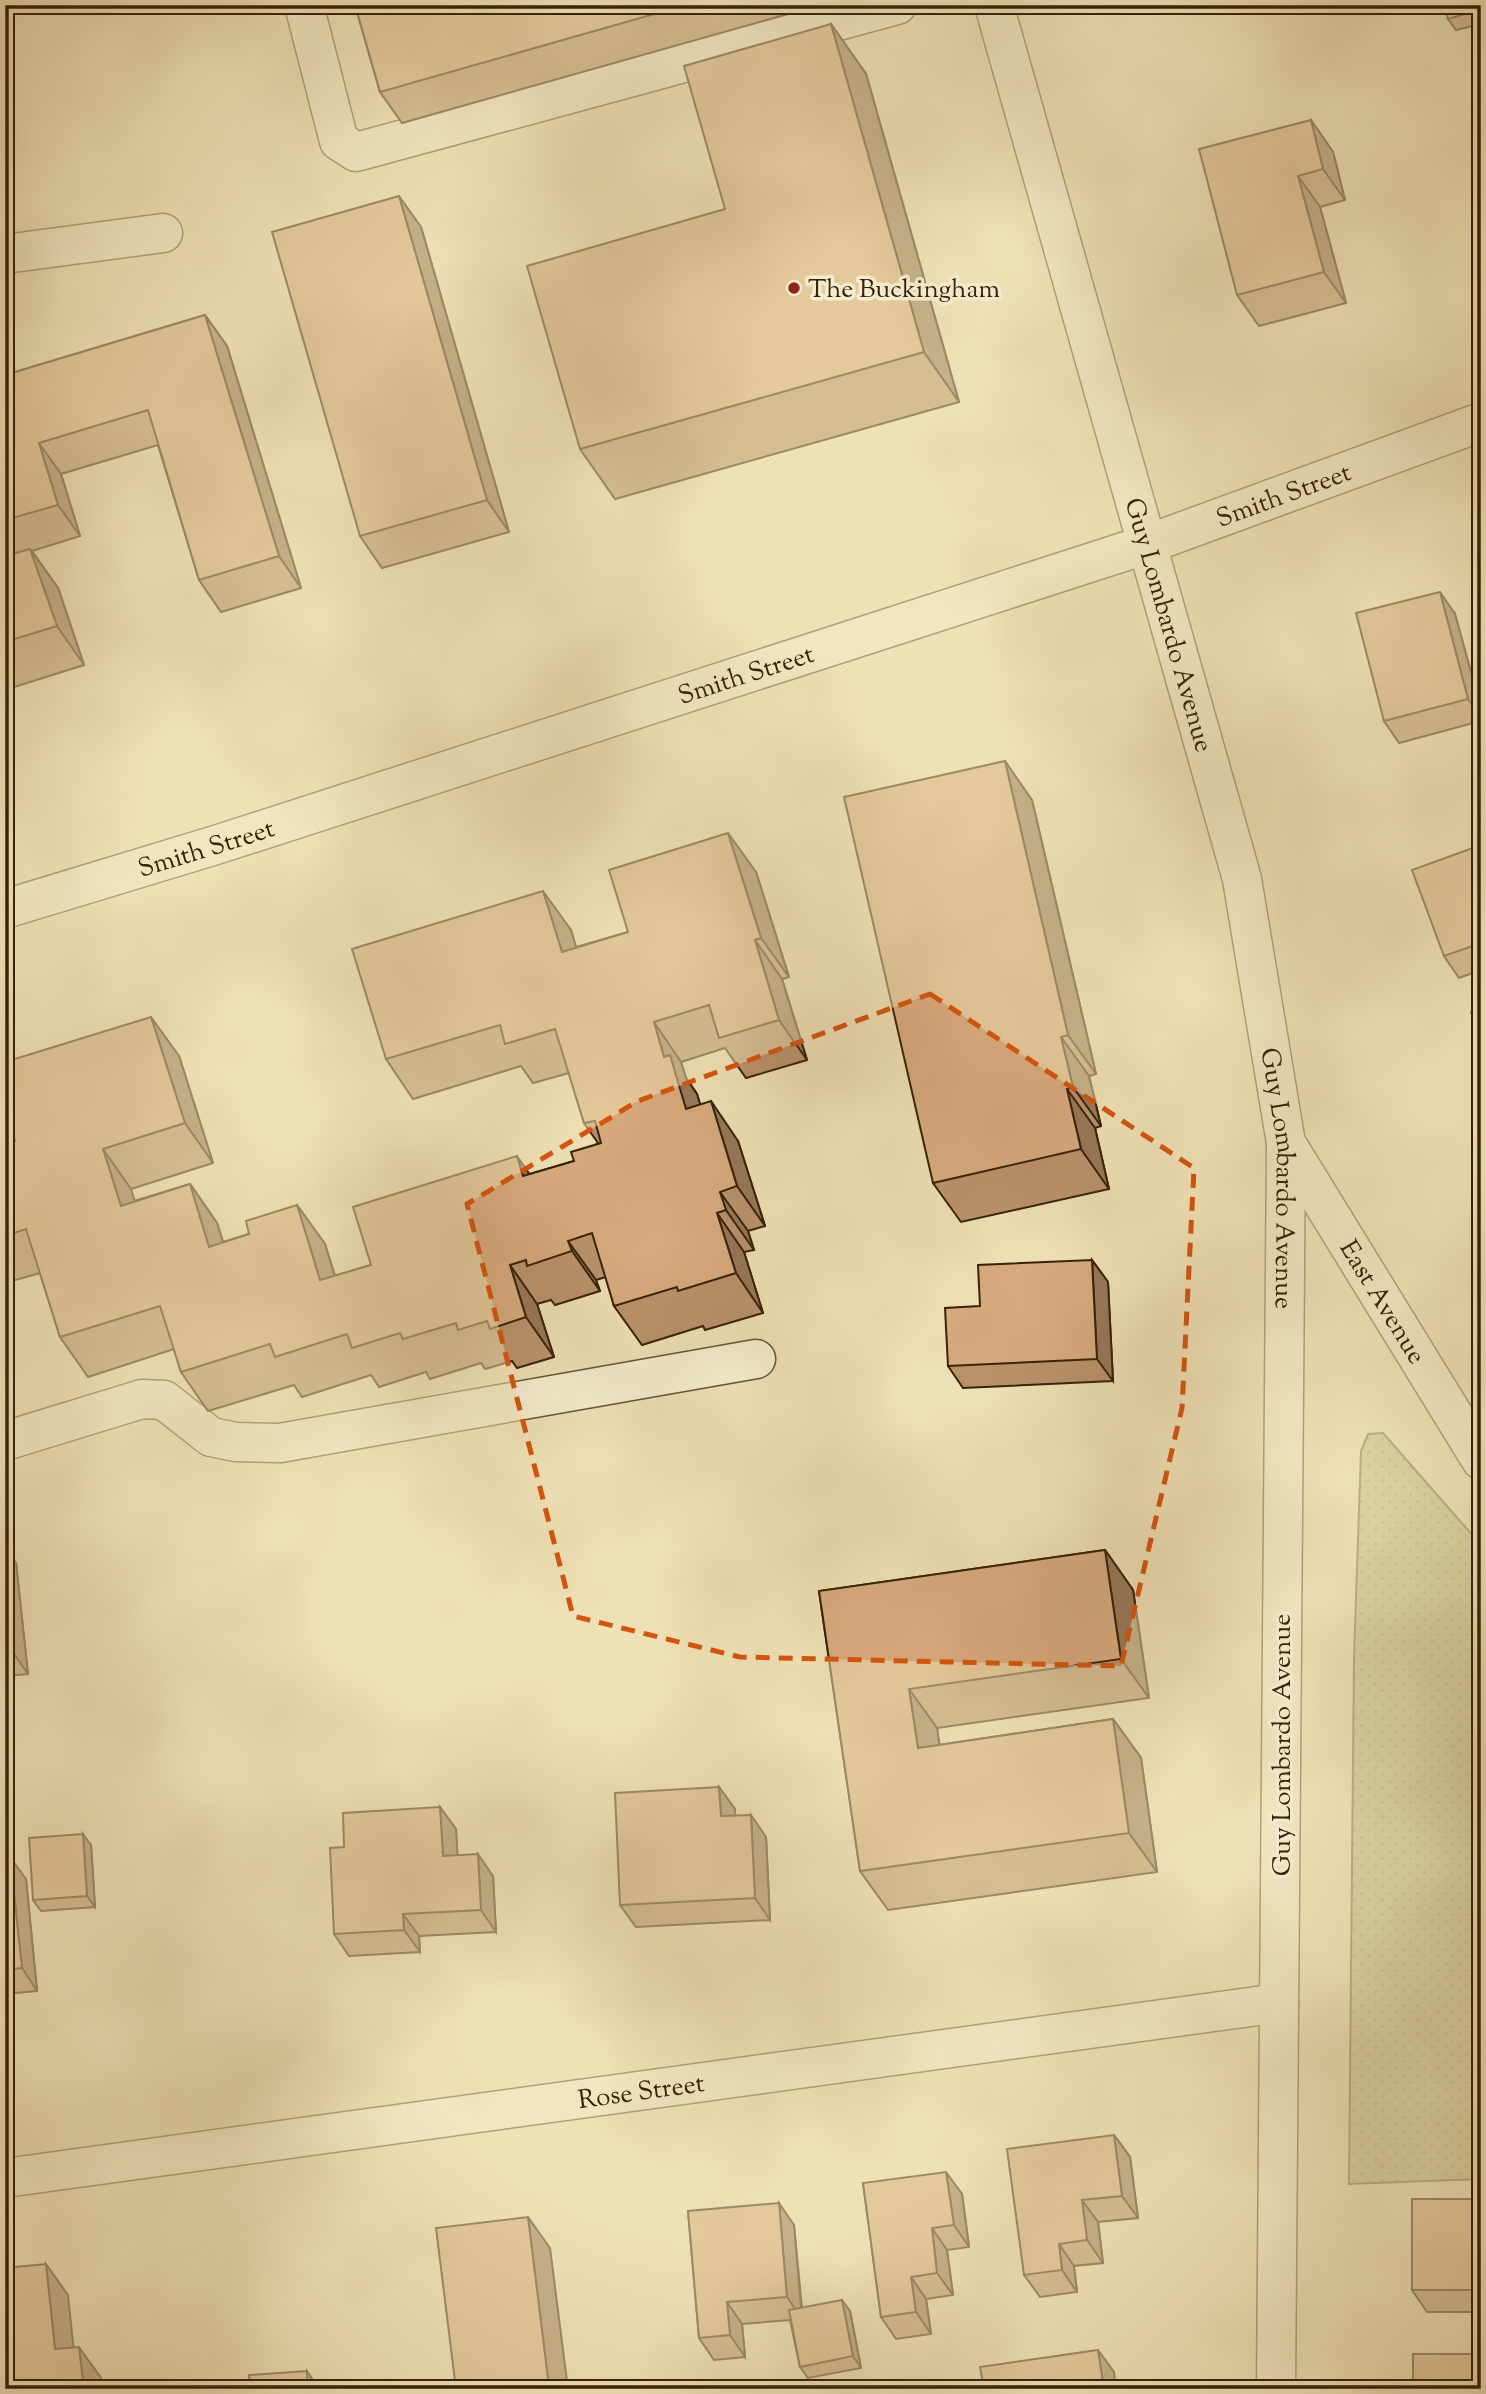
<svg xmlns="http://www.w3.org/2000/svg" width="1486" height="2394" font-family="'Sorts Mill Goudy',serif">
	<defs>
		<pattern id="green-dots" width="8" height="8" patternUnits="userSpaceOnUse" patternTransform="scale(1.75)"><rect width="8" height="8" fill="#c1c188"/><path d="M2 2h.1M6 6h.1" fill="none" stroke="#a6a674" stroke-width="1.8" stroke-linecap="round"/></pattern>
	</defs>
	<rect width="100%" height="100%" fill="#eee1b5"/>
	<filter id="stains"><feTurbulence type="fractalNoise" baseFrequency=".00286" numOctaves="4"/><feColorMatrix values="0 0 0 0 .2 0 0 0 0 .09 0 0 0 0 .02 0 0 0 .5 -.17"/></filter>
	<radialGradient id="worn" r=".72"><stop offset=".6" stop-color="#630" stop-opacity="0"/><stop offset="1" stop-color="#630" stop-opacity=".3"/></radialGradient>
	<!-- green -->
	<path fill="url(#green-dots)" stroke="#7c7248" stroke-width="2" d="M1383,1433L1481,1545V2179L1349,2184L1354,1657L1361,1451L1368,1434Z"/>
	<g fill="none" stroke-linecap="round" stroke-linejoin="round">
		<defs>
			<g id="minor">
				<path d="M304,5L339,141L356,152L897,5"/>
				<path id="s1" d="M994,5L1242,879L1286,1143L1276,2389"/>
				<path d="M5,254L163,233"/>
				<path id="s2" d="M5,909L219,844L1148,544L1481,422"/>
				<path id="s3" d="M1286,1143L1481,1460"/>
				<path d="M5,1441L142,1399L164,1400L211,1437L236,1442L280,1443L756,1359"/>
				<path id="s4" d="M5,2178L1279,2003"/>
			</g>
		</defs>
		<!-- minor casing -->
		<use href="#minor" stroke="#655233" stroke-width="41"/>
		<!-- minor -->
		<use href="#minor" stroke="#f4eccf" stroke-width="38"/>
	</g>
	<!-- wall -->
	<path fill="#b9926c" stroke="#372208" stroke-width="2" d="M355,5H820L402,123L380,92Z
		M1481,5V24L1456,30L1448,19Z
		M831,24L866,74L959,402L615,499L580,449L725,209Z
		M1311,120L1333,152L1345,200L1320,207L1346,303L1259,326L1237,295Z
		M421,227L509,532L382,568L360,536Z
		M205,315L227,346L301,588L221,612L199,580L158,445L61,474L80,536L32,551L58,588L84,665L5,690V375Z
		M1455,614L1481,709V721L1399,743L1384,721Z
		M1032,800L1096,1074L1089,1076L1101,1126L1095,1128L1109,1189L961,1222L933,1183Z
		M1481,845V970L1459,978L1444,956Z
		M756,872L789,977L782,979L807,1060L746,1078L725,1048L681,1062L686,1078L697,1094L700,1105L738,1141L765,1226L748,1231L754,1250L744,1252L763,1313L705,1330L703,1326L642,1345L614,1306L606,1277L596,1280L600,1291L555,1305L551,1300L537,1304L554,1357L517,1368L512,1361L485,1369L481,1363L430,1379L426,1372L379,1387L371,1375L302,1397L294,1385L208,1411L181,1372L174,1349L88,1377L60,1337L40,1273L5,1283V1144L15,1141L179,1056L213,1163L131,1189L134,1201L190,1184L217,1223L223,1242L249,1234L297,1205L325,1244L335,1276L371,1265L530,1174L574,1161L598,1143L584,1123L569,1073L533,1083L521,1066L413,1099L386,1059L571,930L576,947L628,932Z
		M1092,1260L1108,1282L1113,1381L963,1388L948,1366L980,1306Z
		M5,1367L14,1396L5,1399Z
		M5,1548L16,1563L28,1674L5,1676Z
		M1105,1550L1133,1590L1149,1698L937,1728L939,1745L1113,1719L1141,1758L1157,1872L888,1910L860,1871L819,1591Z
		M719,1787L735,1809V1815L766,1837L770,1920L636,1927L620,1905Z
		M440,1807L456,1829L457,1855L493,1876L496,1932L419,1936L420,1952L349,1956L334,1934L344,1847Z
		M91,1845L95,1907L41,1911L33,1900Z
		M5,1857L26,1879L37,1991L5,1994Z
		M1114,2135L1130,2157L1138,2218L1098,2222L1103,2263L1074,2266L1077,2292L1040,2297L1024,2275Z
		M863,2183L962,2194L969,2247L947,2250L953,2295L926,2299L931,2334L896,2339L881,2317Z
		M1481,2199V2312H1427L1412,2290Z
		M688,2211L794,2225L802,2308L850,2311L861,2368L808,2378L800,2367L790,2320L742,2324L745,2357L714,2360L699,2338Z"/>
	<!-- shaded-wall -->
	<path fill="#967758" stroke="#372208" stroke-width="2" d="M831,24L866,74L959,402L924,352Z
		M1311,120L1333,152L1345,200L1323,169Z
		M1298,176L1320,207L1346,303L1324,272Z
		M399,196L421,227L509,532L487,500Z
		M205,315L227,346L301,588L279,556Z
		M39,443L61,474L80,536L58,505Z
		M30,549L58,588L84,665L57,626Z
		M1440,592L1455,614L1481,709V716L1468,699Z
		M1005,761L1032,800L1096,1074L1068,1035Z
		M728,833L756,872L789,977L761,938Z
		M543,891L571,930L589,991L562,952Z
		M755,940L782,979L807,1060L779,1020Z
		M151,1017L179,1056L213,1163L185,1123Z
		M654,1022L681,1062L686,1078L697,1094L714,1148L686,1109L664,1057Z
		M1061,1037L1089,1076L1101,1126L1073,1087Z
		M1067,1089L1095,1128L1109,1189L1081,1149Z
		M711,1101L738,1141L765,1226L737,1186Z
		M103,1149L131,1189L148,1245L121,1206Z
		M517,1156L544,1195L523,1176Z
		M190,1184L217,1223L237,1286L209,1247Z
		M720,1192L748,1231L754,1250L726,1210Z
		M297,1205L325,1244L348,1319L320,1280Z
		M717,1213L744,1252L763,1313L736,1273Z
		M568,1241L596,1280L600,1291L572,1251Z
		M1092,1260L1108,1282L1113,1381L1097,1359Z
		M510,1265L537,1304L554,1357L526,1317Z
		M5,1367L14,1396L5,1383Z
		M5,1548L16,1563L28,1674L6,1642Z
		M1105,1550L1133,1590L1149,1698L1121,1659Z
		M909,1689L937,1728L946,1787L918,1748Z
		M1113,1719L1141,1758L1157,1872L1129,1833Z
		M719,1787L735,1809L736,1838L721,1816Z
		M440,1807L456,1829L459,1878L443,1856Z
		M751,1815L766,1837L770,1920L755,1898Z
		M83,1834L91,1845L95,1907L87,1896Z
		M478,1854L493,1876L496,1932L481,1910Z
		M10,1857L26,1879L37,1991L22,1968Z
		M403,1914L419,1936L420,1952L404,1930Z
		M1114,2135L1130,2157L1138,2218L1122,2196Z
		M946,2172L962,2194L969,2247L954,2225Z
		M1082,2200L1098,2222L1103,2263L1087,2240Z
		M779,2203L794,2225L802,2319L787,2297Z
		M528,2217L550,2248L568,2389H551L549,2387Z
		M932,2228L947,2250L953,2295L937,2273Z
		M1059,2244L1074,2266L1077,2292L1062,2270Z
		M46,2264L68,2295L77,2381L55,2349Z
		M911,2277L926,2299L931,2334L916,2312Z
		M842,2300L850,2311L861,2368L853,2356Z
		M727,2302L742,2324L745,2357L730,2335Z
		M79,2347L101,2378L103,2389H84Z
		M1098,2350L1114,2372L1116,2389H1104Z
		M307,2371L315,2383V2389H307Z"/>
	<!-- building -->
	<path fill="#d7aa7d" stroke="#372208" stroke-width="2" d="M355,5H686L380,92Z
		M1445,5H1478L1479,10L1448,19Z
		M831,24L924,352L580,449L527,266L725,209L684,66Z
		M1311,120L1323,169L1298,176L1324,272L1237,295L1199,149Z
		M399,196L487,500L360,536L272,232Z
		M205,315L279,556L199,580L148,410L39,443L58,505L5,520V375Z
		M30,549L57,626L5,642V556Z
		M1440,592L1468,699L1384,721L1356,613Z
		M1005,761L1068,1035L1061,1037L1073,1087L1067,1089L1081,1149L933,1183L844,797Z
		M728,833L761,938L755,940L779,1020L719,1038L709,1005L654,1022L664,1057L670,1055L686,1109L711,1101L737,1186L720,1192L726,1210L717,1213L736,1273L678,1291L677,1287L614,1306L592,1233L568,1241L572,1251L527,1266L526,1260L510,1265L526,1317L490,1329L487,1321L458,1330L456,1323L403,1339L400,1333L352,1348L347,1334L275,1357L270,1344L181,1372L160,1306L60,1337L26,1229L5,1236V1144L15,1141L5,1110V1062L151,1017L185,1123L103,1149L121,1206L190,1184L209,1247L249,1234L246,1221L297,1205L320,1280L371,1265L353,1207L517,1156L523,1176L574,1161L571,1152L601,1143L595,1121L584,1123L555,1029L505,1044L500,1025L386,1059L352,949L543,891L562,952L628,932L609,870Z
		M1481,845V943L1444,956L1412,870Z
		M1481,1008V1043L1471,1012Z
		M1092,1260L1097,1359L948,1366L945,1308L980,1306L978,1265Z
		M1105,1550L1121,1659L909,1689L918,1748L1113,1719L1129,1833L860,1871L819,1591Z
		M719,1787L721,1816L751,1815L755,1898L620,1905L615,1793Z
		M440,1807L443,1856L478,1854L481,1910L403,1914L404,1930L334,1934L330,1848L344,1847L343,1813Z
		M83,1834L87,1896L33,1900L29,1838Z
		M5,1857H10L22,1968L5,1970Z
		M1114,2135L1122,2196L1082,2200L1087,2240L1059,2244L1062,2270L1024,2275L1007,2149Z
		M946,2172L954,2225L932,2228L937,2273L911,2277L916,2312L881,2317L863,2183Z
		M1412,2199H1481V2290H1412Z
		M779,2203L787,2297L727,2302L730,2335L699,2338L688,2211Z
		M528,2217L549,2387L533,2389H456L436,2228Z
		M46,2264L55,2349L79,2347L84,2389H5V2268Z
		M842,2300L853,2356L800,2367L789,2310Z
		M1098,2350L1104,2389H984L980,2367Z
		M1413,2354H1481V2389H1413Z
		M307,2371V2389H250L249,2375Z"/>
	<!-- marked area -->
	<path d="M0 0H1486V2394H0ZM930,994L1194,1168L1182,1408L1121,1666L740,1657L573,1616L467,1204L638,1101Z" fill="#eee1b5" fill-opacity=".55" fill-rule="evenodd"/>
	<path fill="none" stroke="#d6540c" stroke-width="5" stroke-dasharray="14 9" stroke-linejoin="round" d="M930,994L1194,1168L1182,1408L1121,1666L740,1657L573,1616L467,1204L638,1101Z"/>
	<!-- markers -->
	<circle fill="#8f2418" stroke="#f4eccf" stroke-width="2.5" cx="794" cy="288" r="7"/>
	<g text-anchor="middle" stroke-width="7" stroke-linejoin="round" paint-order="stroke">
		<!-- poi labels -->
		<g font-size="26" fill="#372208" stroke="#f4eccf" text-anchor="start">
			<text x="808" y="297">The Buckingham</text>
		</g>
		<!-- street labels -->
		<g font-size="26" fill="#372208" stroke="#f4eccf">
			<text dy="9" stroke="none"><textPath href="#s2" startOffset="1344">Smith Street</textPath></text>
			<text dy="9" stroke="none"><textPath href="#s1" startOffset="644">Guy Lombardo Avenue</textPath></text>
			<text dy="9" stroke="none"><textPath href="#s2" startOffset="777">Smith Street</textPath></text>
			<text dy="9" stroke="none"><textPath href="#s2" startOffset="210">Smith Street</textPath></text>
			<text dy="9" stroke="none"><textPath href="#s1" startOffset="1211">Guy Lombardo Avenue</textPath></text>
			<text dy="9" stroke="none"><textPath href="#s3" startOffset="186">East Avenue</textPath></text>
			<text transform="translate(1281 1745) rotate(-90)" y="9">Guy Lombardo Avenue</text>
			<text dy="9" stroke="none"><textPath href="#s4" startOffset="642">Rose Street</textPath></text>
		</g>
	</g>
	<!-- margin -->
	<rect width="1486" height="2394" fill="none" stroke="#eee1b5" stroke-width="28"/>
	<rect x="7" y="7" width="1472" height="2380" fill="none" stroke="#372208" stroke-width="3.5"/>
	<rect x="14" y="14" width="1458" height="2366" fill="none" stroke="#372208" stroke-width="2"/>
	<rect width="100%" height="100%" filter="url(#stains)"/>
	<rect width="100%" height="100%" fill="url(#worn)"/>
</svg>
